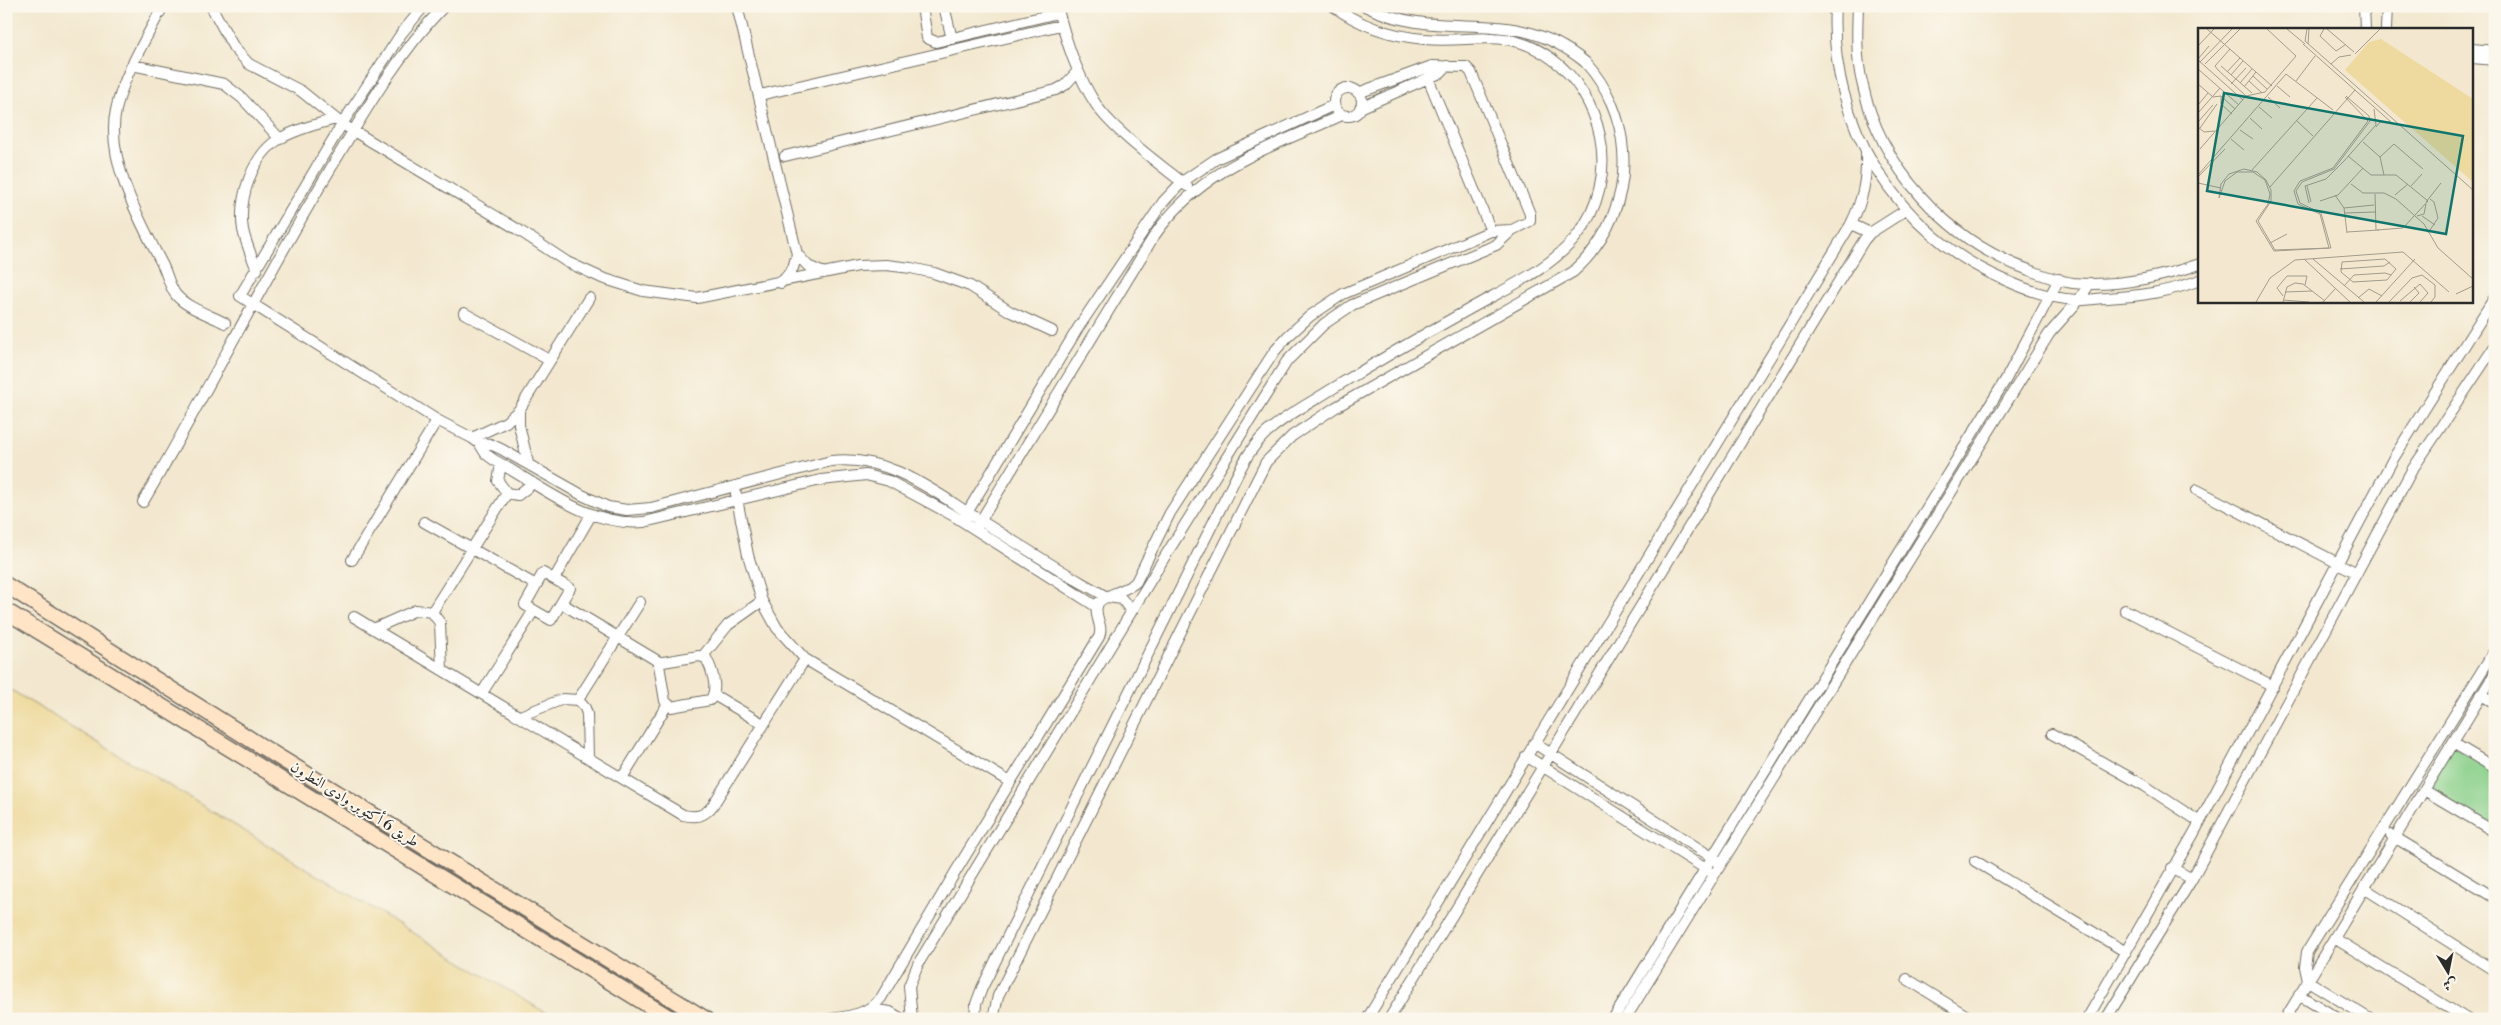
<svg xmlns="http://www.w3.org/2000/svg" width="2501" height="1025" font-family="'Libre Bodoni',Amiri,serif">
	<rect width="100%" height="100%" fill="#fbf7ec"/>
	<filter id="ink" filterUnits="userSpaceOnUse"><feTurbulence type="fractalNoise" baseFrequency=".02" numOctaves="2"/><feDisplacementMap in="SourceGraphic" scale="10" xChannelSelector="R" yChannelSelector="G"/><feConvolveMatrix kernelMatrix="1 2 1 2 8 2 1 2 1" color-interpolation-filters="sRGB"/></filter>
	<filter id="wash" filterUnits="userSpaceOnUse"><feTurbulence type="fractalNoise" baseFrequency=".0096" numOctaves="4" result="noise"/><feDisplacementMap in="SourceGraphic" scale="20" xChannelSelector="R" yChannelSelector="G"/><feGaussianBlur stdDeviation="1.12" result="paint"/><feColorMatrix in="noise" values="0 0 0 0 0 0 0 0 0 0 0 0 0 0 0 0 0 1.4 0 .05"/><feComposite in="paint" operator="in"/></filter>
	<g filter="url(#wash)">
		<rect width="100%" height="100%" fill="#f3e8cf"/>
		<!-- green -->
		<path fill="#89d08a" stroke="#5a7e5a" d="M2453,743L2495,768V832L2424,790Z"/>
		<!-- sand -->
		<path fill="#eeda9e" stroke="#8c8264" d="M6,687L556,1019H6Z"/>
	</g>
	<g filter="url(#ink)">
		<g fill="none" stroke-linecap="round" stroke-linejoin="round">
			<defs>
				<path id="street" d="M163,6C146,39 124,73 116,110C105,159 140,221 162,264C167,273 169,286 176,295C187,308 210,315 225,323
					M211,6L234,48L249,64L301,91L342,124L517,229L567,262L602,278L643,291L697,298L858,266L886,265L911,268L934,273L970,286L1011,312L1052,331
					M424,6L401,34L342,124L240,296L437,420L472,438L479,443L486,454L494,460C541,485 587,527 644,522L821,480L866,475L889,481L954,516L1097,607
					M737,6L797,254L793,268L781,283
					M922,6L927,38L936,42L1058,13
					M944,6L952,39
					M1057,6C1066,41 1077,76 1097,106C1114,131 1162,166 1187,186
					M1835,6C1828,123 1897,234 2005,280C2027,290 2053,299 2077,300C2087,301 2097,298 2107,298C2140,296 2169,292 2200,280
					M1858,6C1857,31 1856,58 1862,82C1880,168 1948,241 2029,270C2042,275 2058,281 2073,283C2116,287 2159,278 2200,264
					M2364,6L2365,29
					M2386,29L2387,6
					M2472,49L2495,51
					M2472,58L2495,60
					M132,65L224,84L242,98L280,139
					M1428,78L1491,231
					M1334 102a14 14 0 1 1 28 0a14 14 0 1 1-28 0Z
					M760,95L1061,25
					M1360,108L1440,73L1447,66
					M785,156L1056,90L1065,85L1077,72
					M1851,224L1870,233
					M797,254L808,266L824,273
					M257,270C252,257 246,244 243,230C238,199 252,154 281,138C298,129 317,124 336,119
					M464,313L549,360
					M519,410V425L528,463
					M472,438L506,422L519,410L589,298
					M479,443L490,444L501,449L582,495L608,507L627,510L651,508L831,461C884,455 925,485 967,512C1005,536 1043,560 1082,583L1107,597L1122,599L1131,611
					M501,464L498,481L507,493L518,495L533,483
					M2197,490L2357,573
					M736,494L748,555L762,601L777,628L805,659L1010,782
					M143,502C206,394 263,281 328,173C362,116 397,55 444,6
					M965,516L1078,328L1163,202L1182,182L1216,159L1334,105
					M424,522L536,585
					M978,525L1154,236C1202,167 1270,148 1342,115
					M352,560L437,420
					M543,573L570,588L551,620L525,605Z
					M554,579L591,515
					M561,603L661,663
					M2125,610L2273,686
					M432,612L507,493
					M354,617L683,815C697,818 705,816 713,805L805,659
					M373,629L416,610L432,612L440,623L442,670
					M699,656L706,658C712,669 719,690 710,700L671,707L665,701L659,665L663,662Z
					M703,656L728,625L762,601
					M482,693L534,610
					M714,695L763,724
					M2481,695L2495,703
					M578,700L640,602
					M520,716L563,699L578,700L585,708L587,714L588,758
					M2052,734L2145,786L2200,822
					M1534,743L1718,861
					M2453,743L2495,768
					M1526,756L1709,871
					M622,778L667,705
					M2424,790L2495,832
					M2391,835L2495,898
					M1975,861L2126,952
					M2172,868L2192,879
					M2364,888L2495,971
					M2334,938L2467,1019
					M1907,979L1972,1019
					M2299,995L2339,1019
					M870,1009L890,1012L902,1019
					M831,1019C851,1016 868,1014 881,998L956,871L1099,637C1104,625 1094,618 1097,606C1099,595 1126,592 1136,582L1170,513L1274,352L1287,337L1310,316L1343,294L1491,231L1512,230
					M912,1019L909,986L918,964L1164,558L1287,361L1324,324L1352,305L1496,245L1512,230L1530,221V214L1471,72L1466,67L1432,66L1358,93
					M975,1019L976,1004L982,988L1222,505C1236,479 1247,447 1272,428C1290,413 1312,402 1332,389C1376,362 1421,336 1466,311C1504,289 1548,271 1576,237C1599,209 1607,171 1600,136C1594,107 1577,77 1552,59C1506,25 1473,44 1424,39C1391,36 1359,25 1333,6
					M993,1019L998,996L1266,462L1292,436L1336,407L1573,272C1607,242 1627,196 1623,151C1621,118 1607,86 1585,62C1509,0 1446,46 1365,6
					M1367,1019L1851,224C1863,200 1867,179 1866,152
					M1389,1019L1864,240L1870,233L1906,210
					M1613,1019L2006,379L2059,279
					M1625,1019L2049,334L2079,300L2090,283
					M2087,1019L2194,833L2393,459L2495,297
					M2106,1019L2192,879L2412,470L2495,346
					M2285,1019L2495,673
					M2370,1019L2308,981L2305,967L2307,952L2495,650"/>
				<path id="secondary" d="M6,585L264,748L705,1019
					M6,611L671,1019"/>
			</defs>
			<!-- street casing -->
			<use href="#street" stroke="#716d64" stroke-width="12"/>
			<!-- secondary casing -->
			<use href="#secondary" stroke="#716d64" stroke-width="18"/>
			<!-- street -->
			<use href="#street" stroke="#fff" stroke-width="10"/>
			<!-- secondary -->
			<use href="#secondary" stroke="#ffe4c6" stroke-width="15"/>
		</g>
	</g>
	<g text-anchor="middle" stroke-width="4" stroke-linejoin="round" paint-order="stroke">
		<!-- street labels -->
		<g font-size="15" fill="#2b2b2b" stroke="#fbf7ec">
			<text transform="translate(355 804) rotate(32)" y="5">طريق 6 أكتوبر, وادى النطرون</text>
		</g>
	</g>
	<!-- overview -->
	<g transform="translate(2198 28)">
		<rect width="275" height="275" fill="#f3e8cf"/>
		<path d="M183,11L275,71V154L147,42L171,14Z" fill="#eeda9e"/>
		<path fill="none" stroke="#a39c8d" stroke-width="1" d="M9,1L74,58M89,1L107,16M109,1L107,13L275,162M126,1L122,8L138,23L147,17M129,1L156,24M105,16L193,94M110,16L111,1M0,18L16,1M157,26L182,1M0,31L11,18M0,32L45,72M2,34L34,1M7,36L42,1M133,36L141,29L153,27M23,38L54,65M0,41L41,77M20,42L48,68M20,42L17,38L32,21M29,44L42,30M33,47L45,33M55,48L69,61M51,53L64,65M98,53L117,28M42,55L54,41M0,56L15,69L23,68V76L34,86M33,56L48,40M79,58L92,69M46,59L58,44M23,68L37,81M70,69L82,80M147,69L170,93L135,140L102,153L96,163L100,176L122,186L131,220L77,222L60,193L73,173V162L68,152L59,144L46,141L31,146L23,156L21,170L27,153L39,144H55L67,152L72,166L70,176L58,193L76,223L133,220L123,185L102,175L98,163L104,154L136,141L172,93L171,88L148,68M0,77L10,65M61,79L74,90M0,85L22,60M52,90L64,101M99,93L115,108M0,94L15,77M0,99L6,104L17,103M178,99L182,94H192M2,100L19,76M42,102L55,111M33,111L46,122M165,114L182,129L186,147M2,121L48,68L67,64L98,28L69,1M150,128L173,147H198L230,173L205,200L179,202M182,129L196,116L225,141M54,142L119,70M0,147L88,46L135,82M0,149L27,121M0,155L23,160M153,156L165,165H186L198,171L226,196L240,220L275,251M107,158L128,151L146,133L178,97L176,81M107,158L111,175M109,158L113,174M213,158L224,146M72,159L157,62M177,166L178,202M137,167L146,180L149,205M197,167L210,156M122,173L140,167L165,140M228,174L243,155M146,180L176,177M147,185L177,184M219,188L226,186L228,176M224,188L237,197M149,204L181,202M230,205L240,190L236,174L232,171M72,215L89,206M106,231L152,274M115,231L166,274M187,231L198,241L189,252L155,254L143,244L144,234ZM142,241L186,238L192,234M146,258L156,247L187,245L193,247M87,264L114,263M258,266L275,258M85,268L79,260L89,248H109L107,257M160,270L171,261L184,268M85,272L111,274M202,273L222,256L230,265L222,274M58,274L72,250L97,232L205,224L251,264M85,274L89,259L97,255L105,256L127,273M125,274L137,261M178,274L217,231M191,274L214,250L224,247L237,257V269L233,274M212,274L221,265L216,259"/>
		<path fill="#0f766e" fill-opacity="0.15" stroke="#0f766e" stroke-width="2.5" d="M26,65L265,108L248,206L9,163Z"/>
		<rect width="275" height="275" fill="none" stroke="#2b2b2b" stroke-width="2.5"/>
	</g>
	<!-- margin -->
	<rect width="2501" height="1025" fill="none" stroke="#fbf7ec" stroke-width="25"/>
	<!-- north arrow -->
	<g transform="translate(2448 972) rotate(170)" stroke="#fbf7ec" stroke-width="4" paint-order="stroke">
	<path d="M0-4L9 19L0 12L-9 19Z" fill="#2b2b2b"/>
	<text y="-8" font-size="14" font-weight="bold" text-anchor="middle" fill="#2b2b2b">ش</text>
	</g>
</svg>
